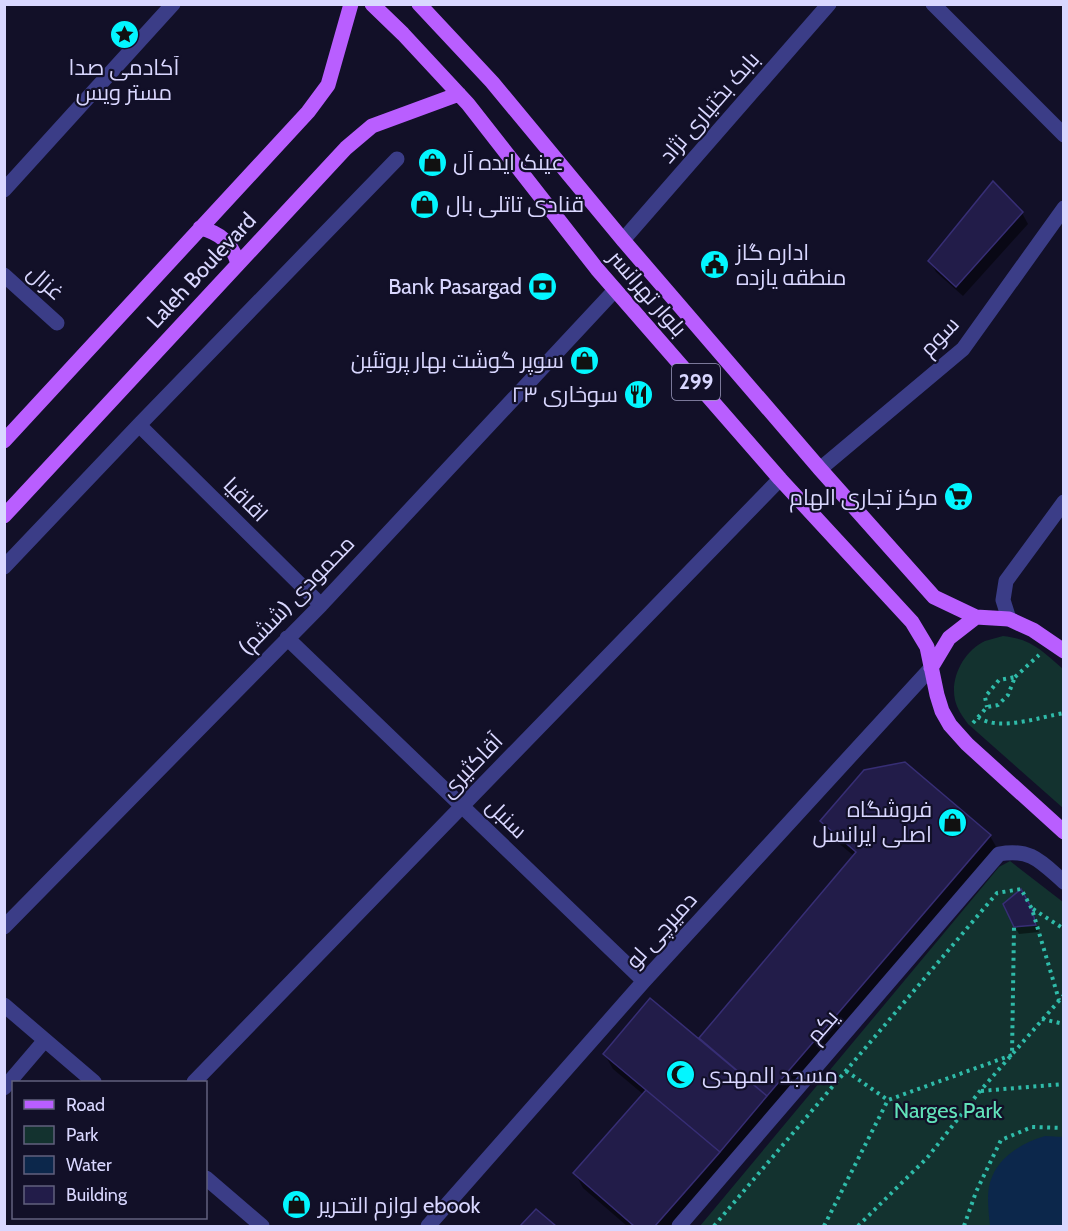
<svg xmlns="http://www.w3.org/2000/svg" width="1068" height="1231" font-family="Cabin,Cairo,sans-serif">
	<rect width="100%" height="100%" fill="#121028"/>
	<!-- green -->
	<path fill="#13322f" d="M1003,636C1032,639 1042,651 1063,669V808L968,724C963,717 957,709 955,700C950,677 964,651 985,641C991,639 997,638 1003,636Z
		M1010,861L1063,902V1226H700L999,867Z"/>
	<!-- water -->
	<path fill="#0c274b" d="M1045,1136L1063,1137V1226H990C989,1217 988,1207 988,1198C988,1163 1016,1145 1045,1136Z"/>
	<!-- shadow -->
	<path fill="#0007" d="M1022,213L1028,224L963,296L936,272L930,261Z
		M822,821L990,836L998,850L676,1226H627L583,1188L575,1173L644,1095L613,1069L605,1055L699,1040L854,856L830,836Z
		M1021,892L1035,917L1039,932L1019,934L1015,927Z"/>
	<!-- building -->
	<path fill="#221c49" stroke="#372e75" stroke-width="1.5" d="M993,181L1023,212L956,287L928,261Z
		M905,762L991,835L767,1096L699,1038L856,852L820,821L864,770Z
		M1021,889L1032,909L1036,925L1014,927L1003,904Z
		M650,998L767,1096L720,1152L603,1054Z
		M646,1090L720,1152L655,1226H634L573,1173Z
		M536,1209L556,1226H520Z"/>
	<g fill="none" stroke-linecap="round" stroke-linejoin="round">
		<!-- path -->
		<path stroke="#2fbba9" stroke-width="4" stroke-dasharray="3 4.5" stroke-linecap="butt" d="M1015,677L1039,655
			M978,717C998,732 1040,717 1064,713
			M973,723L987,707L998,705L1008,695L1015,677L999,680L985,697L987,707
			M1033,909L1064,929
			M1042,1019L1064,1024
			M846,1071L888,1100
			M981,1091L1064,1084
			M714,1226L997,893L1021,889L1032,909L1059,1000
			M824,1226L888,1100L1012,1055L1014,927
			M858,1226L927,1158L980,1091L1064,995
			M964,1226L976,1192L1001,1140L1032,1127L1064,1128"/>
		<!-- minor -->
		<path stroke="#3b3d87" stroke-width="15" d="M933,4L1064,135
			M4,190L173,4
			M623,240L829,4
			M4,275L57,323
			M139,425L321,605
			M820,469L963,349L1064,208
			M4,567L139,425L397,159
			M1009,619L1003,600L1006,581L1064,502
			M287,638L644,981
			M4,927L321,605L615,290
			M4,1005L94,1082
			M194,1082L780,479
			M4,1088L45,1040
			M206,1178L262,1226
			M428,1226L644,981L931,668
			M679,1226L999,854C1031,848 1041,862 1064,882"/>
		<!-- major -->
		<path stroke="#b95eff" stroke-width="15" d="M372,4L403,34L468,104L597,269L780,479L912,622L927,647L937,695L942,711L950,725L967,744L1064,832
			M419,4L492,82L623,240L820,469L934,597L976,617L1009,619L1033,630L1064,651
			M200,228C221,233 231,243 238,263
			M4,441L308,112L328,85L351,4
			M4,516L346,148L372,126L459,94
			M931,668L949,638L976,617"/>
	</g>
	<!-- icons -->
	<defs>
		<symbol id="sight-disc" viewBox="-11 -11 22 22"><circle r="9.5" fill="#03f6ff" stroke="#121028"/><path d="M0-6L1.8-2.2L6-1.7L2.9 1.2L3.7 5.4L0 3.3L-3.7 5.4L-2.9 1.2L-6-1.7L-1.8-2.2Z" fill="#111"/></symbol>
		<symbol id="shop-disc" viewBox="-11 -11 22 22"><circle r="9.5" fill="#03f6ff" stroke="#121028"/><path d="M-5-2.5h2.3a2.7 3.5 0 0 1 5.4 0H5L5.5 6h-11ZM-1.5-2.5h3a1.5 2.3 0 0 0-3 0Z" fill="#111"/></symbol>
		<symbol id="civic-disc" viewBox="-11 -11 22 22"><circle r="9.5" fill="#03f6ff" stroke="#121028"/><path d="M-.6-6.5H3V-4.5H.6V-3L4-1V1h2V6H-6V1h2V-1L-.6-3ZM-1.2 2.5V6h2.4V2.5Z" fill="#111"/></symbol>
		<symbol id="bank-disc" viewBox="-11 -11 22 22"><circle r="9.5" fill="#03f6ff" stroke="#121028"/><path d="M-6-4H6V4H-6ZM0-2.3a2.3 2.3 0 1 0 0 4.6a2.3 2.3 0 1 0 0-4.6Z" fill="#111"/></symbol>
		<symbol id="restaurant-disc" viewBox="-11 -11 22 22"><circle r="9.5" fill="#03f6ff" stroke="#121028"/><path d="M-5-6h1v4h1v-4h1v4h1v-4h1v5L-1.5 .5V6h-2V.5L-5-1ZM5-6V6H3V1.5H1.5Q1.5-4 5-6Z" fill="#111"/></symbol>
		<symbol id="supermarket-disc" viewBox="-11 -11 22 22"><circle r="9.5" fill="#03f6ff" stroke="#121028"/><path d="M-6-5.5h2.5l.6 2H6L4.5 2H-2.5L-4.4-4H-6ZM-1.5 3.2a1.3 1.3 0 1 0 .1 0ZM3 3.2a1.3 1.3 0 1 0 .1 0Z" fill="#111"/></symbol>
		<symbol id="mosque-disc" viewBox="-11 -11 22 22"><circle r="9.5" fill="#03f6ff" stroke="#121028"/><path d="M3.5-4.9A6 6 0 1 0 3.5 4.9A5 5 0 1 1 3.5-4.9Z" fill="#111"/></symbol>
	</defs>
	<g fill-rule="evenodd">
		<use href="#sight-disc" x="108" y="18" width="33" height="33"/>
		<use href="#shop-disc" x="416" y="146" width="33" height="33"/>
		<use href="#shop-disc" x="408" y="188" width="33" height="33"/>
		<use href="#civic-disc" x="698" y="248" width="33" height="33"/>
		<use href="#bank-disc" x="526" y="270" width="33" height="33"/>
		<use href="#shop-disc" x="568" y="344" width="33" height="33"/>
		<use href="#restaurant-disc" x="622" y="378" width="33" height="33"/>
		<use href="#supermarket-disc" x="942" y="480" width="33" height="33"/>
		<use href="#shop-disc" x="936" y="806" width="33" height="33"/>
		<use href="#mosque-disc" x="664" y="1058" width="33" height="33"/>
		<use href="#shop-disc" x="280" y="1188" width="33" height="33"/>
	</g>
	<g text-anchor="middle" stroke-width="4.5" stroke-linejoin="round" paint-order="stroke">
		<!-- shield labels -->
		<rect fill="#121028" stroke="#9d9bbe" stroke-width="1.5" x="672" y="364" width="48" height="36" rx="4.5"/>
		<g font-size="21" font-weight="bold" fill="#d9d7ff">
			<text x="696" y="389">299</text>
		</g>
		<!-- poi labels -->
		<g font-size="22" fill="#d9d7ff" stroke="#121028" text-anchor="start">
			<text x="124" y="75" text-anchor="middle">آکادمی صدا<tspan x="124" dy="25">مستر ویس</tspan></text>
			<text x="453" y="170">عینک ایده آل</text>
			<text x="446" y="212">قنادی تاتلی بال</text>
			<text x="736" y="260">اداره گاز<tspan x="736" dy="25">منطقه یازده</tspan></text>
			<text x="522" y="294" text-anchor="end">Bank Pasargad</text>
			<text x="564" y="368" text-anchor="end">سوپر گوشت بهار پروتئین</text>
			<text x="618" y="402" text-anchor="end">سوخاری ۲۳</text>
			<text x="938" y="505" text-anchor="end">مرکز تجاری الهام</text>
			<text x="932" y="817" text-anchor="end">فروشگاه<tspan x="932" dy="25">اصلی ایرانسل</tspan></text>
			<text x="702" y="1083">مسجد المهدی</text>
			<text x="318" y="1213">لوازم التحریر ebook</text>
		</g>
		<!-- street labels -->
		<g font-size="22" fill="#d9d7ff" stroke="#121028">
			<text transform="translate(709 107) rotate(-49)" y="8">بابک بختیاری نژاد</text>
			<text transform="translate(201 270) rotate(-47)" y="8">Laleh Boulevard</text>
			<text transform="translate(46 282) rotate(42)" y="8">غزال</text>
			<text transform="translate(648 293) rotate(49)" y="8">بلوار تهرانسر</text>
			<text transform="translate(939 336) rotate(-46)" y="8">سوم</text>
			<text transform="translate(246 499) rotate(45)" y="8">اقاقیا</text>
			<text transform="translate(296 595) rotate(-46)" y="8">محمودی (ششم)</text>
			<text transform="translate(471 765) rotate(-46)" y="8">آقاکثیری</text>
			<text transform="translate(507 818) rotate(44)" y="8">سنبل</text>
			<text transform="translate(661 930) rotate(-48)" y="8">دمیرچی لو</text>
			<text transform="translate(822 1026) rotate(-49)" y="8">یکم</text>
		</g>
		<!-- park labels -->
		<g font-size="22" fill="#61e1b9" stroke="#121028">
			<text x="948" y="1118">Narges Park</text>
		</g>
	</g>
	<!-- border -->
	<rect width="1068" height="1231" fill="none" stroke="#d9d7ff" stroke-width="12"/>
	<!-- legend -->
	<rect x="12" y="1081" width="195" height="138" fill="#121028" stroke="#62607e" stroke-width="1.5"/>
	<rect x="24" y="1100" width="30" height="9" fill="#b95eff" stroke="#62607e" stroke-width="1.5"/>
	<text x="66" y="1111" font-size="18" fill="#d9d7ff">Road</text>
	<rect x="24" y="1126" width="30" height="18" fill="#13322f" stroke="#62607e" stroke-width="1.5"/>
	<text x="66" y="1141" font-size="18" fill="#d9d7ff">Park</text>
	<rect x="24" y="1156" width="30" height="18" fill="#0c274b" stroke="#62607e" stroke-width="1.5"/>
	<text x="66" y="1171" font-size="18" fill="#d9d7ff">Water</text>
	<rect x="24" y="1186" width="30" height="18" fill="#221c49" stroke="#62607e" stroke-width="1.5"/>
	<text x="66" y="1201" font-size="18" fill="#d9d7ff">Building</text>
</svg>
